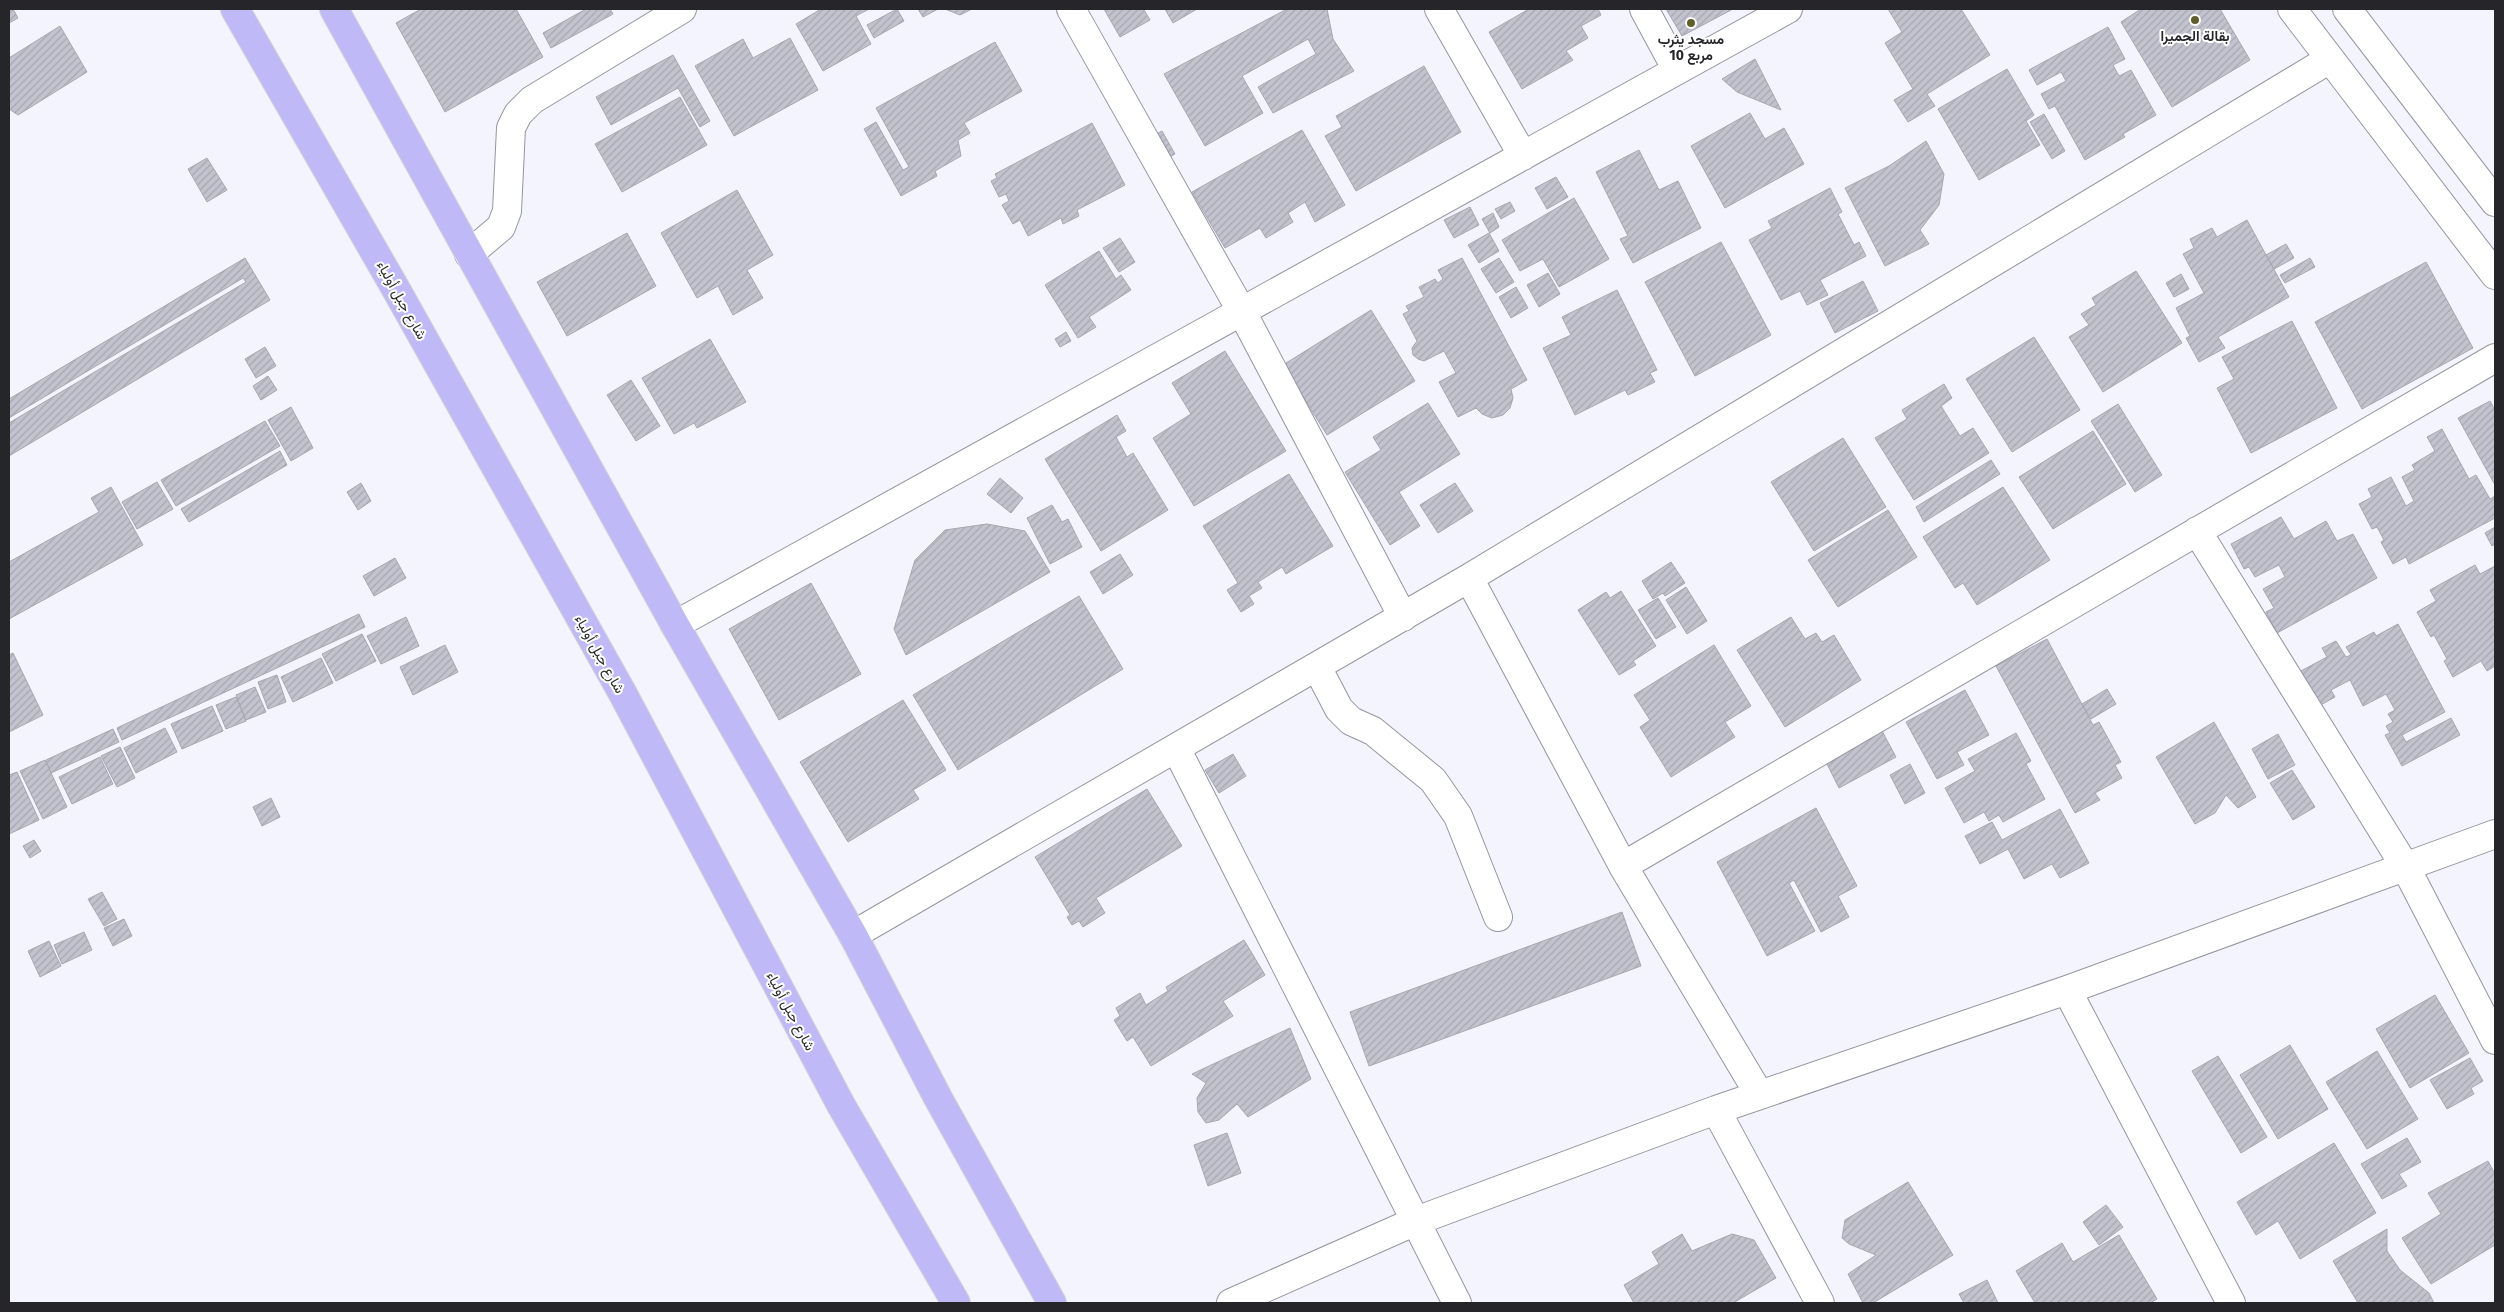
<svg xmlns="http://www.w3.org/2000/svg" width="2504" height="1312" font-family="'Fira Sans',Vazirmatn,sans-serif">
	<defs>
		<pattern id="building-hatch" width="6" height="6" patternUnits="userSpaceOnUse" patternTransform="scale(1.25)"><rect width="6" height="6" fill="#c3c3cf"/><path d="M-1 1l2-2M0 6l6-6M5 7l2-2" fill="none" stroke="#a7a7b2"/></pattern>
	</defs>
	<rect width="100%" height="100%" fill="#f4f4fe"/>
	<!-- building -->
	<path fill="url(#building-hatch)" stroke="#a7a7b2" d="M9,9H13L18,18L9,23Z
		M421,9H516L543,57L445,112L396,23Z
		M586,9H610L613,14L551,48L543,33Z
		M821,9H869L856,16L871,44L823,71L796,24Z
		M897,9L904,21L874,38L867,25Z
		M918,9H938L923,17Z
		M945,9H972L960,15Z
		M1104,9H1147L1144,10L1150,20L1120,37Z
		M1165,9H1197L1173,23Z
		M1287,9H1327L1333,39L1354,71L1273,113L1258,87L1316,54L1308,39L1242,76L1263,113L1205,146L1164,74Z
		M1529,9H1598L1601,15L1581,26L1588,38L1566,51L1573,60L1522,89L1489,32Z
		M1666,9H1733L1682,36Z
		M1888,9H1961L1990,55L1927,94L1935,106L1908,122L1894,100L1913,89L1885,43L1902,32Z
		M2141,9H2220L2250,60L2172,107L2121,22Z
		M60,26L87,72L18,115L9,109V58Z
		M2108,27L2125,59L2113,65L2119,76L2131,70L2156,115L2123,134L2125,137L2085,160L2055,106L2049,109L2041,94L2066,81L2061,72L2037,85L2029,70Z
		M790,38L818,90L734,136L695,66L743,39L753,58Z
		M995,42L1022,91L964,123L970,133L958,140L961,156L935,171L937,176L901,196L864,129L876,122L903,170L909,167L876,108Z
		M673,55L710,121L700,127L678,88L611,125L596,97Z
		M1755,59L1781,110L1737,92L1722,79Z
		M1424,66L1461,132L1356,191L1325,136L1342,127L1336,116Z
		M2007,69L2034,115L2026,121L2040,145L1979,180L1938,109Z
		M680,97L707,145L622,192L595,144Z
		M1750,113L1765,139L1784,128L1804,164L1725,208L1691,146Z
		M2044,114L2065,151L2052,159L2030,122Z
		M1092,123L1125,185L1077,210L1079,216L1063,224L1061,218L1028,236L1020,220L1013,224L1002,205L1009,201L1006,194L999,197L991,181L997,178L995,174Z
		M1302,130L1345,205L1315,222L1305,202L1288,213L1293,222L1266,238L1260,228L1225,248L1192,192Z
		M1162,131L1175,154L1166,159L1153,136Z
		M1926,141L1944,174L1939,205L1920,230L1929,244L1885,266L1845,188L1889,166Z
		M1639,150L1659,190L1678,181L1701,228L1633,263L1620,239L1628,236L1596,172Z
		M207,158L227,190L207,202L188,169Z
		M1556,177L1568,197L1547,209L1535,188Z
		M1830,188L1842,212L1838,214L1854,245L1859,242L1866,256L1820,280L1828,295L1807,305L1800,291L1781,300L1749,240L1772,228L1768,221Z
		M737,190L773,255L747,270L763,298L733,315L718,286L697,298L661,233Z
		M1574,198L1609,259L1559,287L1543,259L1520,271L1502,240Z
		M1510,202L1515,211L1501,219L1495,209Z
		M1470,207L1479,225L1454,238L1444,220Z
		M1493,213L1499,227L1490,233L1482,219Z
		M2247,220L2289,297L2218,337L2225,348L2199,362L2186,338L2190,336L2176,308L2204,293L2183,254L2194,248L2190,239L2212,228L2217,237Z
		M627,233L656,286L567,336L537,282Z
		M1489,233L1499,251L1479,263L1468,245Z
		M1120,238L1135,262L1119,272L1103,248Z
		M1721,242L1771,335L1695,376L1645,282Z
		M2286,244L2294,258L2274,269L2266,255Z
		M1099,251L1116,279L1121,275L1131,290L1089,317L1096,327L1078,338L1045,285Z
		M245,258L270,300L9,456V423L246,282L243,278L9,418V399Z
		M1462,258L1527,380L1511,389L1513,398L1510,408L1503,415L1492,418L1482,414L1476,408L1458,417L1439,382L1456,373L1444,351L1424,361L1418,359L1413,355L1412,348L1417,341L1403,314L1409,311L1406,306L1424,297L1419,287L1435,279L1438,283L1443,279L1438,270Z
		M1499,258L1514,282L1496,293L1481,269Z
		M2310,258L2315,267L2285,283L2280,275Z
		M2426,262L2473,348L2362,409L2315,322Z
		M2136,271L2182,343L2103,392L2069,337L2089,325L2081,314L2096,305L2092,298Z
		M1548,273L1560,294L1539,307L1527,285Z
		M2181,274L2189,289L2174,297L2166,283Z
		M1863,281L1878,311L1835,333L1820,303Z
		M1516,287L1528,308L1511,318L1499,297Z
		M1617,290L1657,370L1650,373L1655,382L1628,395L1625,390L1575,415L1543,348L1571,335L1562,317Z
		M1371,310L1415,381L1327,435L1283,365Z
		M2292,321L2337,408L2251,453L2217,388L2234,379L2222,357Z
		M1066,332L1071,341L1060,347L1055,339Z
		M2034,337L2080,410L2012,452L1966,379Z
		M710,339L746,402L697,428L694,423L674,434L642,378Z
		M265,347L276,366L256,378L245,359Z
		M1225,351L1286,451L1194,506L1153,438L1191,414L1172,383Z
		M268,376L277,390L261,400L253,386Z
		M631,380L660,426L636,441L607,395Z
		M1944,384L1952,398L1941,406L1960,436L1973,428L1989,453L1914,500L1875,438L1907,419L1902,410Z
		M2490,401L2495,410V485L2458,418Z
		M1428,403L1460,454L1399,492L1420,526L1390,545L1345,472L1381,450L1373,437Z
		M2118,404L2162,475L2135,492L2091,421Z
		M291,407L313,448L291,461L268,420Z
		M1117,415L1126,431L1116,437L1127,457L1133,453L1168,510L1101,551L1045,459Z
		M265,421L280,446L176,506L161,480Z
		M2442,429L2469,479L2476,475L2490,499L2495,496V518L2409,564L2406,557L2393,564L2381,542L2384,540L2377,527L2372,529L2359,504L2372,497L2368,489L2391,477L2406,506L2414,501L2402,477L2415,470L2412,465L2435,451L2427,437Z
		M2093,431L2126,484L2053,529L2019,477Z
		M1843,438L1886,507L1814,551L1771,482Z
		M280,451L287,465L189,522L181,509Z
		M1991,460L2000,474L1924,522L1916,507Z
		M1289,474L1333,546L1286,574L1282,567L1258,582L1262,588L1249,596L1254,604L1241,612L1227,590L1238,583L1203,526Z
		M1000,478L1023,498L1011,513L987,494Z
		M157,482L173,509L137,529L122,502Z
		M361,483L371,501L358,510L347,492Z
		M1455,483L1473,511L1438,533L1420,505Z
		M111,487L143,545L9,619V562L99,512L91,498Z
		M2003,487L2050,560L1977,605L1963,583L1955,588L1923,537Z
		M1052,505L1062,522L1068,519L1082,547L1050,564L1027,518Z
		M1888,510L1917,557L1838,607L1808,560Z
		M2281,517L2294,539L2326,521L2337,541L2353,534L2377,578L2277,633L2266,612L2274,608L2263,589L2285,577L2279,565L2255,577L2249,567L2244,569L2231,544Z
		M987,524L1025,531L1050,572L906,655L894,629L915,560L945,530Z
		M2495,527V544L2492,546L2485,533Z
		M1120,554L1133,575L1103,594L1090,572Z
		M395,558L406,578L374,596L363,576Z
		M1671,562L1685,583L1665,596L1663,593L1653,599L1642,581Z
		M2475,565L2480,574L2495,566V666L2487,671L2481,661L2453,677L2444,661L2447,659L2434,635L2431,637L2417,612L2436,601L2430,590Z
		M811,583L861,674L779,720L729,629Z
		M1686,587L1707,621L1687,634L1666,600Z
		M1621,591L1656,646L1633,661L1636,665L1619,675L1578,610L1606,592L1610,598Z
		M1079,596L1123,669L958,770L913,695Z
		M1658,598L1676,627L1656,639L1638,610Z
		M359,614L365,627L122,740L117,728Z
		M406,617L419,646L381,664L367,636Z
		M1791,617L1805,639L1816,633L1822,642L1834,635L1861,680L1785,727L1737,650Z
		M2398,624L2445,712L2402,735L2406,742L2451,718L2460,735L2402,766L2385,735L2390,733L2386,726L2393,722L2388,714L2395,710L2386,694L2363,706L2350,680L2331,690L2335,697L2317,707L2299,672L2327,657L2322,648L2336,641L2346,657L2351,655L2346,647L2374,632L2376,636Z
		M362,634L376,661L336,681L322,654Z
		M2047,639L2093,725L2099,722L2121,762L2115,765L2122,778L2095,793L2100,800L2075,813L1996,666Z
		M445,645L458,672L413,695L400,667Z
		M1714,645L1751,706L1725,722L1735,737L1671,777L1640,727L1650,720L1634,695Z
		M13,653L43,715L9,732V655Z
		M321,658L333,683L293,702L281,677Z
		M277,675L286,702L268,709L258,682Z
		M255,687L266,712L246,720L236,695Z
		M2107,689L2116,704L2091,719L2082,704Z
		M1965,690L1989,735L1957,752L1964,765L1937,779L1906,722Z
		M236,697L246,721L226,729L216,705Z
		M903,700L946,770L913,790L919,799L848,842L800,762Z
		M212,706L223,731L182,749L171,724Z
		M2214,722L2256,797L2238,808L2226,795L2215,813L2195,824L2156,757Z
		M165,728L177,752L136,773L124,748Z
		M113,729L119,742L51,773L46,760Z
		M1882,731L1896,757L1839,788L1826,762Z
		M2016,733L2031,761L2026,764L2045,799L2003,822L1999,815L1989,821L1984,812L1964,823L1945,788L1975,771L1968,759Z
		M2278,734L2295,765L2268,779L2252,749Z
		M120,747L135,778L117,787L101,756Z
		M1233,754L1246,776L1219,793L1205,770Z
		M100,757L113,784L72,804L59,777Z
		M45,760L67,807L43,819L20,771Z
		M1910,764L1925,793L1905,804L1890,775Z
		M2292,770L2315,807L2293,820L2270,783Z
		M17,772L39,820L9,834V775Z
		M1147,789L1182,846L1096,898L1105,913L1083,927L1079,921L1072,925L1067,917L1070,915L1035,857Z
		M271,798L280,817L262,826L253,807Z
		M1816,808L1857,886L1838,896L1849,917L1821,932L1794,880L1789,883L1815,931L1767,956L1717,862Z
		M2060,809L2089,863L2060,878L2052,864L2024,879L2008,849L1980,864L1965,836L1992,822L2002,840Z
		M34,840L41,851L30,858L23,846Z
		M102,892L117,919L104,926L88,899Z
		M1622,912L1641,966L1369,1066L1350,1012Z
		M124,919L132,936L113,946L104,928Z
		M84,932L92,950L62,964L54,945Z
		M1244,940L1265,975L1223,1001L1233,1016L1151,1066L1133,1037L1127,1041L1114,1020L1120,1016L1116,1008L1140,993L1146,1005L1168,991L1166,987Z
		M49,941L61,966L40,977L28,951Z
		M2435,995L2469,1053L2410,1088L2376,1029Z
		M1290,1028L1311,1079L1248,1117L1237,1104L1219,1120L1206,1123L1198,1112L1197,1098L1206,1083L1192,1074Z
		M2290,1045L2328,1109L2278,1139L2240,1075Z
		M2377,1051L2418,1119L2367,1149L2326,1082Z
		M2218,1056L2267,1137L2241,1153L2192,1071Z
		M2470,1058L2483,1081L2471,1088L2474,1094L2447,1109L2430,1080Z
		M1227,1133L1241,1173L1208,1186L1194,1145Z
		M2407,1138L2421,1162L2399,1174L2407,1186L2382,1199L2361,1164Z
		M2334,1143L2376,1213L2300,1259L2278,1221L2256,1235L2237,1202Z
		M2488,1161L2495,1174V1245L2431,1284L2402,1238L2441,1214L2428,1193Z
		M1908,1182L1953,1255L1873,1303H1863L1848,1274L1876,1255L1849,1244L1842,1238L1845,1220Z
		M2106,1205L2123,1227L2099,1245L2083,1222Z
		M2387,1229V1251L2400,1270L2429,1293L2434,1303H2358L2333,1261Z
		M1682,1234L1692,1251L1732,1234L1754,1240L1776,1278L1733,1303H1634L1624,1285L1659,1264L1652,1252Z
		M2119,1235L2157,1299L2150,1303H2035L2016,1271L2062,1243L2073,1262Z
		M1987,1280L1998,1303H1964L1959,1294Z"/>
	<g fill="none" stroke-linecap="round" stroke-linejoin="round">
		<defs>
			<path id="minor" d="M1071,9L1242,312L1403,617
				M1439,9L1523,156
				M1644,9L1677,70
				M2292,9L2495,275
				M2347,9L2495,202
				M469,254L501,227L507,211L511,128L518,114L532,100L682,9
				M2197,531L2406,868L2495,1040
				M1469,578L1623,866L1759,1094
				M675,625L1788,9
				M1317,667L1339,709L1351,721L1373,731L1433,780L1458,816L1498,917
				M1176,748L1457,1303
				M1623,866L2495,358
				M853,935L1469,578L2330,59
				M2067,990L2231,1303
				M1716,1110L1820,1303
				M1231,1303L1416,1221L1716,1110L2067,990L2495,834"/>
			<path id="major" d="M235,9L397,291L623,694L841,1105L956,1303
				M334,9L675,625L853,935L938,1098L1052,1303"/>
		</defs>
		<!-- minor casing -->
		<use href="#minor" stroke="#9595a0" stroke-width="30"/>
		<!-- major casing -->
		<use href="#major" stroke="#d3d3d4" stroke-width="30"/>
		<!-- minor -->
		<use href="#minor" stroke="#fff" stroke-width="28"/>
		<!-- major -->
		<use href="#major" stroke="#c0b9f7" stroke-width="28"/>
	</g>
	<!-- markers -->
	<g fill="#605e2b" stroke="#fff" stroke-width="2">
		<circle cx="2195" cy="20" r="5"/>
		<circle cx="1691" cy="23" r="5"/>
	</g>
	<g text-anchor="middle" stroke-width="4" stroke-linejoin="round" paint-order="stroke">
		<!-- poi labels -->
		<g font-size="14" font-weight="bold" fill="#25252a" stroke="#fff">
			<text x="2195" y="41">بقالة الجميرا</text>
			<text x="1691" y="44">مسجد يثرب<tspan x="1691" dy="16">مربع 10</tspan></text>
		</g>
		<!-- street labels -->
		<g font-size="14" fill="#25252a" stroke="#fff">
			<text transform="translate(402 300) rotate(61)" y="5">شارع جبل أولياء</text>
			<text transform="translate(600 654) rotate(61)" y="5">شارع جبل أولياء</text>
			<text transform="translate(791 1011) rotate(62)" y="5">شارع جبل أولياء</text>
		</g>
	</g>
	<!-- border -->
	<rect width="2504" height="1312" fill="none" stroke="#25252a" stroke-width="20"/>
</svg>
